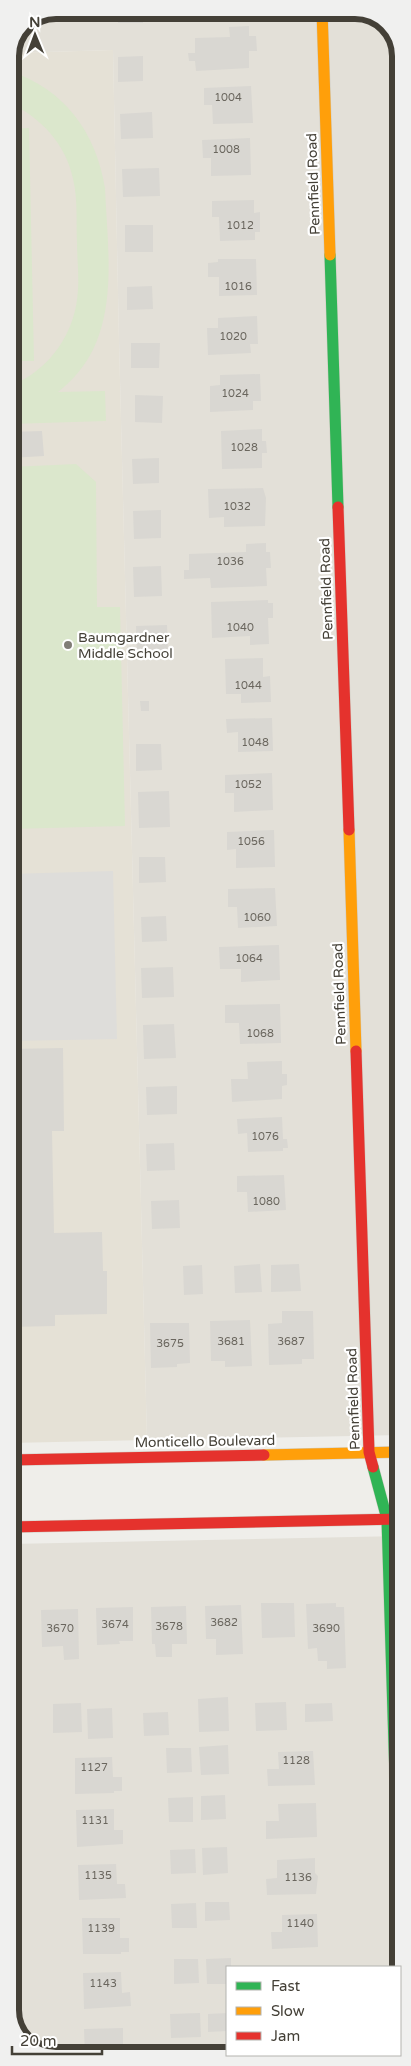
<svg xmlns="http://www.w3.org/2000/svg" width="411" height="2066" font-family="'Varela Round',sans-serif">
	<rect width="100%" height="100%" fill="#efeeea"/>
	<!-- residential -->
	<path fill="#e3e0d8" d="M56,10H361L387,23L401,50V1435L147,1440L119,341L113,50L11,53L24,23Z
		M401,1536L400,2013V1967H227V2055H363L50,2056L24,2043L10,2016V1544Z"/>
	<!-- education -->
	<path fill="#e5e1d6" d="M113,50L119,341L147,1440L10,1443V56L11,53Z"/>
	<!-- green -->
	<path fill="#dbe7cc" d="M10,71C64,89 96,132 105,188C108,260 123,342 58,392L105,391L106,421L10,424V386C50,370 76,333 78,289C79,274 77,259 77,243C76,222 78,199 73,179C66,144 41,118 10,103Z
		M29,128L34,361H10V129Z
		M76,464L96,482L97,607H120L125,826L10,829V467Z"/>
	<!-- parking -->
	<path fill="#deddda" d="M113,871L117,1039L10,1041V874Z"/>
	<!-- building -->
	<path fill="#d9d7d2" d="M118,10H143V23H118Z
		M249,26V36H256L257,51H249V68L196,71L195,61H189L188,53H195V38L230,37L229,27Z
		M396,40L401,50V64H395Z
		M143,56V81L118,82V57Z
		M396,81H401V118H397Z
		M251,86L253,123L213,124L212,105H204V88Z
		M152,112L153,138L121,139L120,114Z
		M250,138L251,175L211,176V158H203L202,140Z
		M398,140H401V178H399Z
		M159,168L160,196L123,197L122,169Z
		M254,200V213L260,212V232H255V240L220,241L219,217H212V201Z
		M125,225H153V252H125Z
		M218,259H256L257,295L219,296V277H208V263L218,262Z
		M152,286L153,309L127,310V287Z
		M257,316L258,344H250L251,353L208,355L207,328H218V318Z
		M131,343H160L159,368H131Z
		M260,374L261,401H253V410L210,412V386L220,385V375Z
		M135,395L163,396L162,423L135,422Z
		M262,429V441H266L267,453H262V468L222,469L221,431Z
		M42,431L44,456L10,458V432Z
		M159,458V483L133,484L132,459Z
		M263,488L266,498L265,526L224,527V517L209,518L208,489Z
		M161,510V538L134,539L133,511Z
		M266,543V552H270L271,568H266L267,586L211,588L210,578L184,579V570H189V554L246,552V544Z
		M161,566L162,596L134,597L133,567Z
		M268,600V603H273V618H268L269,644L250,645V636L212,638L211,602Z
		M167,625L168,654L137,655L136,626Z
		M263,658V677L270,676L271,702L241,703V694H226L225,659Z
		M140,701H149V711H141Z
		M272,718L273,751L238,752V732L227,733L226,719Z
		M136,744H161L162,770L136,771Z
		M272,773L273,810L234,812V793H225V775Z
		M169,791L170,827L139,828L138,792Z
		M274,830L275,867L236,868V849L227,850V832Z
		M139,857H165L166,882L139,883Z
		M275,888L277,926L238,928L237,907H228V889Z
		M166,916L167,941L142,942L141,917Z
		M279,945L280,980L241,982V969H220L219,947Z
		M173,967L174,997L142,998L141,968Z
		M280,1004L281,1043L240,1044L239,1023H225V1005Z
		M174,1024L176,1058L144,1059L143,1025Z
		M63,1048L64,1131H52L54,1233L102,1232L103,1271H107V1314L55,1315V1326L10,1327V1049Z
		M282,1061V1074H287V1085L282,1086V1099L232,1102L231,1079H248L247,1062Z
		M177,1086V1114L147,1115L146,1087Z
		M282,1117L283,1139H287L288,1148H283V1151L248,1152L247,1133L238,1134L237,1119Z
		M174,1143L175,1170L147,1171L146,1144Z
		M284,1175L286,1210L248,1212L247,1192H237V1176Z
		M179,1200L180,1228L152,1229L151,1201Z
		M260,1264L262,1292L235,1293L234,1266Z
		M299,1264L301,1291L271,1292V1265Z
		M202,1265L203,1294L184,1295L183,1266Z
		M282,1311H313L314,1359H302V1364L269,1365L268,1324L282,1323Z
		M250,1320L252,1366L225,1367V1361H211L210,1321Z
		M150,1323H189L190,1363L177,1364V1367L151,1368Z
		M261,1603H294L295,1637L262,1638Z
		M336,1603V1607H344L346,1668L327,1669V1661H318L317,1648L308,1649L306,1604Z
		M241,1605L243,1654L216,1655V1639H206L205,1606Z
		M186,1606L187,1644H172V1657H156L155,1644H152L151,1607Z
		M133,1607V1641H119L120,1644L97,1645L96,1608Z
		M78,1609L79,1659L64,1660L63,1646L42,1647L41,1610Z
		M228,1697L229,1731L199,1732L198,1699Z
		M286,1702L287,1730L256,1731L255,1703Z
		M81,1703L82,1732L53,1733V1704Z
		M332,1703L333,1721L305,1722V1704Z
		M112,1708L113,1738L88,1739L87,1709Z
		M168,1712L169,1735L144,1736L143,1713Z
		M228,1745L229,1774L201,1775L199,1747Z
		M166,1748H191L192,1772L167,1773Z
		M313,1751L315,1785L268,1786L267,1769H279L278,1752Z
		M112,1757L113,1777H122V1791H114V1793L75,1794V1758Z
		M225,1795L226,1819L201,1820V1796Z
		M193,1797V1822H169L168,1798Z
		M316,1803L317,1837L266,1839V1821H279L278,1804Z
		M114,1809V1830H123V1844L77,1847L76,1810Z
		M227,1847L228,1873L203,1875L202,1848Z
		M195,1849L196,1873L171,1874L170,1850Z
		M315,1858V1873L318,1876L316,1894L267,1895L266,1879L277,1878V1860Z
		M116,1864L117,1884H125L126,1898L79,1900L78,1865Z
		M205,1902H229L230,1920L205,1921Z
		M196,1903L197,1928H172L171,1904Z
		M317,1914L318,1947L272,1949L271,1932H282V1915Z
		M82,1918H120V1938H129V1952H121V1954H83Z
		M231,1958V1967H227V1984H207L206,1959Z
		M174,1959H198L199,1983L174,1984Z
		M121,1972L122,1993L130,1992L131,2006L84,2009L83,1973Z
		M200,2013L201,2037L171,2038L170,2014Z
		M227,2013V2031L208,2032V2014Z
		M123,2028V2044H141V2056H85L84,2029Z"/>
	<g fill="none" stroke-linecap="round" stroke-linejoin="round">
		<defs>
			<path id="fast" d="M330,255L338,507
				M373,1467L387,1519L396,1812"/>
			<path id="slow" d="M322,10L330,255
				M349,830L356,1051
				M264,1455L401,1452
				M396,1812L401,1974"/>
			<path id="jam" d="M338,507L349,830
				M356,1051L369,1452L373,1467
				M10,1460L264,1455
				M10,1527L401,1519"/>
		</defs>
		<!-- fast casing -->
		<use href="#fast" stroke="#cecbc1" stroke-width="12"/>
		<!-- slow casing -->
		<use href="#slow" stroke="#cecbc1" stroke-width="12"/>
		<!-- jam casing -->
		<use href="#jam" stroke="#cecbc1" stroke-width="12"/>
		<!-- fast -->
		<use href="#fast" stroke="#30b455" stroke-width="11"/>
		<!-- slow -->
		<use href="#slow" stroke="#ff9f0a" stroke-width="11"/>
		<!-- jam -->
		<use href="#jam" stroke="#e5322d" stroke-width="11"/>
	</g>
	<!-- markers -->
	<circle fill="#807d76" stroke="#fff" stroke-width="2" cx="68" cy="645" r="5"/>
	<g text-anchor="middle" stroke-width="4.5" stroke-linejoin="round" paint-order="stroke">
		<!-- number labels -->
		<g font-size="11" fill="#6a665e">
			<text x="228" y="101">1004</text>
			<text x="226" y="153">1008</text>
			<text x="240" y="229">1012</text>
			<text x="238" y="290">1016</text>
			<text x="233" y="340">1020</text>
			<text x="235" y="397">1024</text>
			<text x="244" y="451">1028</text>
			<text x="237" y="510">1032</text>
			<text x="230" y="565">1036</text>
			<text x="240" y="631">1040</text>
			<text x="248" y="689">1044</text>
			<text x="255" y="746">1048</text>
			<text x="248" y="788">1052</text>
			<text x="251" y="845">1056</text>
			<text x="257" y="921">1060</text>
			<text x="249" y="962">1064</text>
			<text x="260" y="1037">1068</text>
			<text x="265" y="1140">1076</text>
			<text x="266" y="1205">1080</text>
			<text x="231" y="1345">3681</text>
			<text x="291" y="1345">3687</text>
			<text x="170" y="1347">3675</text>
			<text x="224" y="1626">3682</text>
			<text x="115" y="1628">3674</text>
			<text x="169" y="1630">3678</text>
			<text x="60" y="1632">3670</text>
			<text x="326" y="1632">3690</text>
			<text x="296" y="1764">1128</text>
			<text x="94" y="1771">1127</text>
			<text x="95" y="1824">1131</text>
			<text x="98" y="1879">1135</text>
			<text x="298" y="1881">1136</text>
			<text x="300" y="1927">1140</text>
			<text x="101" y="1932">1139</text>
			<text x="103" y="1987">1143</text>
		</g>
		<!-- street labels -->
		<g font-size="14" fill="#444037" stroke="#fff">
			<text transform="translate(313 184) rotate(-92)" y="5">Pennfield Road</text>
			<text transform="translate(326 589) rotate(-92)" y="5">Pennfield Road</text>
			<text transform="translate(339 994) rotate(-92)" y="5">Pennfield Road</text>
			<text transform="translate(353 1399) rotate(-92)" y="5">Pennfield Road</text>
			<text transform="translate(205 1441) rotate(-1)" y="5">Monticello Boulevard</text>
		</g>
		<!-- poi labels -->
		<g font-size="14" fill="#444037" stroke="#fff" text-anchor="start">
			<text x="78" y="642">Baumgardner<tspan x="78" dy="16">Middle School</tspan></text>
		</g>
	</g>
	<!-- crop -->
	<path d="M0 0H411V2066H0ZM56 19H355A37 37 0 0 1 392 56V2010A37 37 0 0 1 355 2047H56A37 37 0 0 1 19 2010V56A37 37 0 0 1 56 19Z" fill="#f0f0ef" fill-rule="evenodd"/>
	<path fill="none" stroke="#444037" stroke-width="6" d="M56 19H355A37 37 0 0 1 392 56V2010A37 37 0 0 1 355 2047H56A37 37 0 0 1 19 2010V56A37 37 0 0 1 56 19Z"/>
	<!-- legend -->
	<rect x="226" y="1966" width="175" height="90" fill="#ffffff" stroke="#b4b3af"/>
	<rect x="236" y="1982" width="25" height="8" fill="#30b455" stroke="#b4b3af"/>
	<text x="271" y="1991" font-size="15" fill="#444037">Fast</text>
	<rect x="236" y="2007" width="25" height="8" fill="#ff9f0a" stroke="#b4b3af"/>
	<text x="271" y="2016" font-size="15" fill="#444037">Slow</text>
	<rect x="236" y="2032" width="25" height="8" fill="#e5322d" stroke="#b4b3af"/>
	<text x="271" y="2041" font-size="15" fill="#444037">Jam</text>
	<!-- north arrow -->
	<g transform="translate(35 35) rotate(359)" stroke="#ffffff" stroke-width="4" paint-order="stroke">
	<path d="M0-4L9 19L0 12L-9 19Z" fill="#444037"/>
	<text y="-8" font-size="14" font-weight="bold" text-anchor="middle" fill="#444037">N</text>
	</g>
	<!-- scale -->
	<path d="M12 2046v8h90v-8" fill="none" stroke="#444037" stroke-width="2.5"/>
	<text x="20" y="2046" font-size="15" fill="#444037" stroke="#ffffff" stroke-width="4" paint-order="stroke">20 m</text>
</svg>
